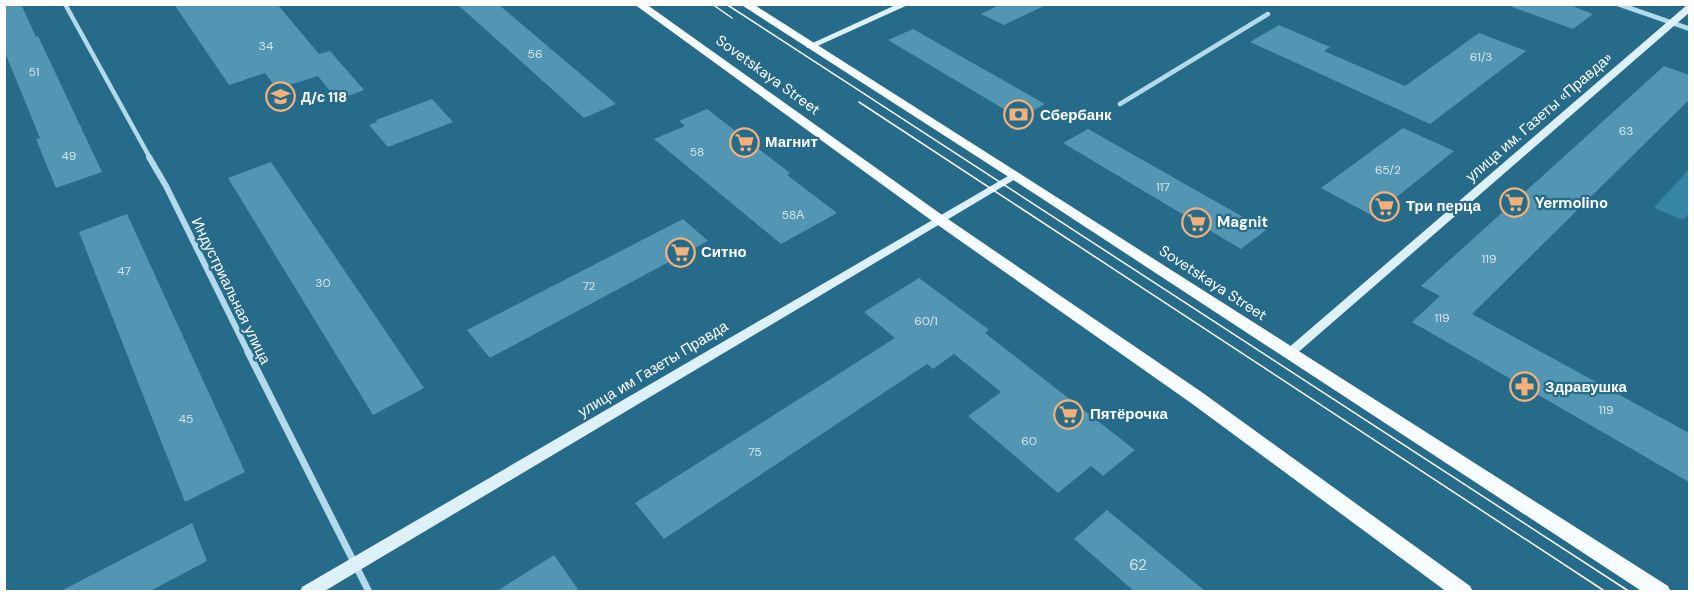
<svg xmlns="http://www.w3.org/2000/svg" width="1694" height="596" font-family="'DM Sans',sans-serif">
	<rect width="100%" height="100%" fill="#266b8a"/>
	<!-- green -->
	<path fill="#3785a5" d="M1689,169V213L1683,220L1654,208Z"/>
	<!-- building -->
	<path fill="#5296b3" d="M4,4H21L36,37L38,36L102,172L56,188L36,139L40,138L4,50Z
		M174,4H277L319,54L330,51L364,90L337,100L318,76L277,89L265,73L229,85Z
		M457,4H498L616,104L584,118Z
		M1001,4H1048L1004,25L981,14Z
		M1512,4H1567L1593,14L1573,29L1512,7Z
		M1279,25L1330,47L1324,51L1405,86L1479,33L1526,51L1430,124L1250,42Z
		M913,29L1045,104L1019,118L888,40Z
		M1664,66L1689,75V100L1472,314L1689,433V482L1412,322L1440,296L1421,286Z
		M432,99L453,122L388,147L369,125L377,122L376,120Z
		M707,109L790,173L787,175L837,213L781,244L654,139L685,126L679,121Z
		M1403,128L1454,151L1373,216L1321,188Z
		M1088,129L1266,230L1241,249L1063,143Z
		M271,162L424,388L373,415L228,178Z
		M127,214L245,472L185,502L79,232Z
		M683,219L708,241L490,358L467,330Z
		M919,278L989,330L985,333L1135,450L1103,476L1091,466L1058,493L968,416L1001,392L954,354L933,369L927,364L664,539L635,503L895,338L864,312Z
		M1107,510L1205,591H1134L1074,539Z
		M192,523L207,561L150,591H61Z
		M554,555L579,591H497Z"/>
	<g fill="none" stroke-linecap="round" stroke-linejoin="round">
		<!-- street-far2 -->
		<path stroke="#b3daea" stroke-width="4.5" d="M65,4L150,158
			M1618,4L1690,29
			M1120,104L1268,14"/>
		<!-- street-far1 -->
		<path stroke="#b3daea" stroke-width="6" d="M149,157L166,186L249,354"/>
		<!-- street -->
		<path stroke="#b3daea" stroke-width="7" d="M248,352L369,592"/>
		<!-- secondary -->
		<path fill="#def0f8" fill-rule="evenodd" d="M898,4H910L813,48H807L806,46Z
			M1687,5H1690V12L1295,355H1287L1285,352L1287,349Z
			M1015,172L1019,173L1020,175L1019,177L323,592H300L302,587Z"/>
		<!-- primary -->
		<path fill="#f7fcfe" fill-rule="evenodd" d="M634,4H646L945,217L1203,393L1470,586L1473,592H1447L1191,403L935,223Z
			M740,4H753L1668,586L1671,592H1643L1035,194Z"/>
		<!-- tram -->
		<path stroke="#fff" stroke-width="1.5" d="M712,4L732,18
			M726,4L1630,592
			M859,102L1606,592"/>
	</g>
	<!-- icons -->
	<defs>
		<symbol id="school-ring" viewBox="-11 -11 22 22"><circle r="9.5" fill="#266b8a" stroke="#f3b078" stroke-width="1.5"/><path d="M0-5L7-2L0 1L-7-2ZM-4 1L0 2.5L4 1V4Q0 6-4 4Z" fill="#f3b078"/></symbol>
		<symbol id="bank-ring" viewBox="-11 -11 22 22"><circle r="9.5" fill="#266b8a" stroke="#f3b078" stroke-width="1.5"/><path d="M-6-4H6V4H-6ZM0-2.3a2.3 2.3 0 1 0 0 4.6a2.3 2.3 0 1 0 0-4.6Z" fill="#f3b078"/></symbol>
		<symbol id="supermarket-ring" viewBox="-11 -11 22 22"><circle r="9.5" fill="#266b8a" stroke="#f3b078" stroke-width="1.5"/><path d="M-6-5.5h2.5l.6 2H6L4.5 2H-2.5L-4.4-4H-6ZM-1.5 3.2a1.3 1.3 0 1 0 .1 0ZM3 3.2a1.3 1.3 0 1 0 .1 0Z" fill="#f3b078"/></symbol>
		<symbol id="pharmacy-ring" viewBox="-11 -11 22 22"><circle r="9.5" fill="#266b8a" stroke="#f3b078" stroke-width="1.5"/><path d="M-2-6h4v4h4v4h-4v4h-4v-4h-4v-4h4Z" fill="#f3b078"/></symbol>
	</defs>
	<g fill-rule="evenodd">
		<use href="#school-ring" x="264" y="80" width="33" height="33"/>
		<use href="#bank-ring" x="1002" y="98" width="33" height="33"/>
		<use href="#supermarket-ring" x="728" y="126" width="33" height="33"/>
		<use href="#supermarket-ring" x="1498" y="186" width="33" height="33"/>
		<use href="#supermarket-ring" x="1368" y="190" width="33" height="33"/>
		<use href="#supermarket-ring" x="1180" y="206" width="33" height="33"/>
		<use href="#supermarket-ring" x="664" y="236" width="33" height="33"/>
		<use href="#pharmacy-ring" x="1508" y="370" width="33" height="33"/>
		<use href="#supermarket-ring" x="1052" y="398" width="33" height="33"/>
	</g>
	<g text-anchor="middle" stroke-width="4.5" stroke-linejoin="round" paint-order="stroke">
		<!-- number labels -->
		<g font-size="12" fill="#d4e5ec">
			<text x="266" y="50">34</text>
			<text x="535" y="58">56</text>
			<text x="1481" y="61">61/3</text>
			<text x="34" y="76">51</text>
			<text x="1626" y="135">63</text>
			<text x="697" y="156">58</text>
			<text x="69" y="160">49</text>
			<text x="1388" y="174">65/2</text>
			<text x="1163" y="191">117</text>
			<text x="793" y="219">58А</text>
			<text x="1489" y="263">119</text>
			<text x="124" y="275">47</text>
			<text x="323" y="287">30</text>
			<text x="589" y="290">72</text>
			<text x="1442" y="322">119</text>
			<text x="926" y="325">60/1</text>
			<text x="1606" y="414">119</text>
			<text x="186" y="423">45</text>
			<text x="1029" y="445">60</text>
			<text x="755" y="456">75</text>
		</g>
		<!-- far-poi labels -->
		<g font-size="14" font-weight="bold" fill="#fff" stroke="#266b8a" text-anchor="start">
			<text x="301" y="102">Д/с 118</text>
		</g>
		<!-- street labels -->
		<g font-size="15" fill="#fff" stroke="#266b8a">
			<text transform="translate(768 75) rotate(36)" y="5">Sovetskaya Street</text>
			<text transform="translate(1539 117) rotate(-41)" y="5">улица им. Газеты «Правда»</text>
			<text transform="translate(1213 283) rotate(33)" y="5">Sovetskaya Street</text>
			<text transform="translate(231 291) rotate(64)" y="5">Индустриальная улица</text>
			<text transform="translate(653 369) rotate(-31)" y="5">улица им Газеты Правда</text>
		</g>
		<!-- poi labels -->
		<g font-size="15" font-weight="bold" fill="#fff" stroke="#266b8a" text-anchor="start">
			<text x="1040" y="120">Сбербанк</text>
			<text x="765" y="147">Магнит</text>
			<text x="1535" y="208">Yermolino</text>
			<text x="1406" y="211">Три перца</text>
			<text x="1217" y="227">Magnit</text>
			<text x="701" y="257">Ситно</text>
			<text x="1545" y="392">Здравушка</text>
			<text x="1090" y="419">Пятёрочка</text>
		</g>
		<!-- near-number labels -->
		<g font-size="15" fill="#d4e5ec">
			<text x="1138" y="570">62</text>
		</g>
	</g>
	<!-- border -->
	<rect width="1694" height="596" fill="none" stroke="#ffffff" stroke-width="12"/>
</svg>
